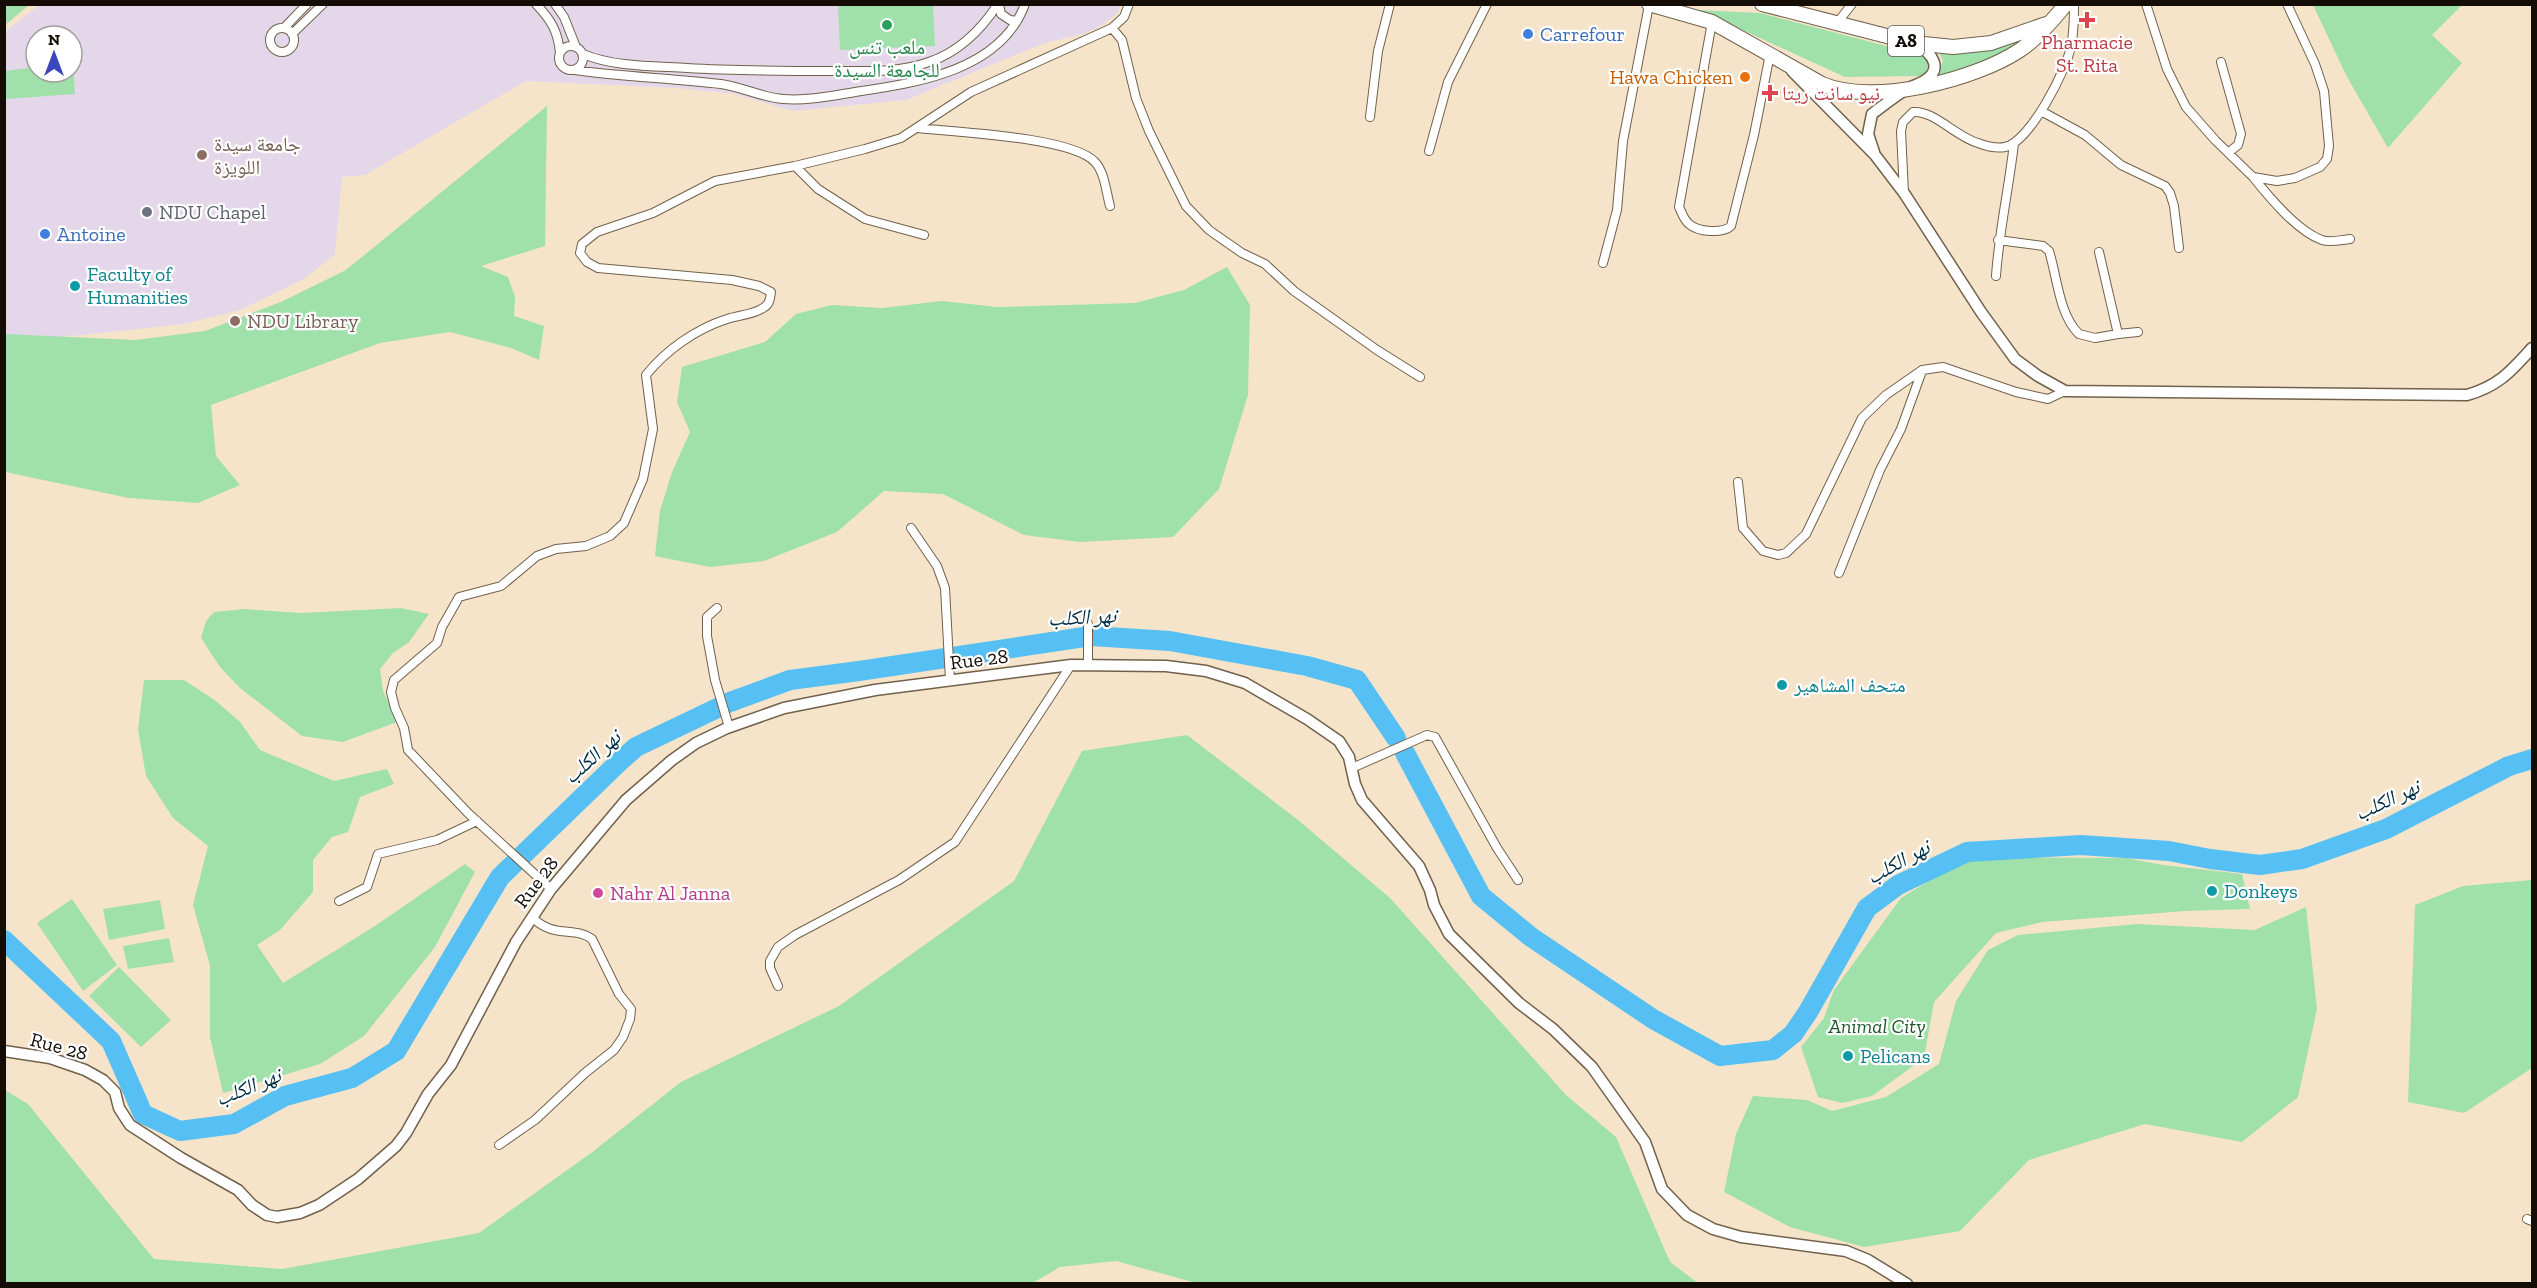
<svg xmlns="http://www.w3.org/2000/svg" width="2537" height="1288" font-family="'Zilla Slab','Noto Naskh Arabic',serif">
	<rect width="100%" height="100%" fill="#f6e4ca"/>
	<!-- education -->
	<path fill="#e5d7ea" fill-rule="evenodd" d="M39,5H1121L1117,14L1104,24L1086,33L1042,44L906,100L792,111L735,94L677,88L526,81L365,175L342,177L335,255L302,280L240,310L185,324L5,343V32ZM36,36H72V72H36Z"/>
	<!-- green -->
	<path fill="#a0e0aa" d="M5,4H29V5L5,25Z
		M838,5H933L935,46L840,50Z
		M2313,5H2462L2432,35L2462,63L2388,148L2347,77Z
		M1699,10L1760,13L1925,56L1929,61L1926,73L1920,76L1845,77Z
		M2034,33L1992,58L1937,77L1943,61L1939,52C1979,54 1997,46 2034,33Z
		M73,62L75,94L5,99V71L36,67V72H72Z
		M547,106L545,246L481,266L508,277L515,297L514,316L544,326L539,360L511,348L450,332L380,343L211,405L216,456L240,485L198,503L129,498L5,472V334L136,340L205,331L281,302L346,270Z
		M1227,267L1250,305L1248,395L1219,489L1173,537L1080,542L1024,535L943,494L884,491L837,532L764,561L710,567L655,556L660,511L672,472L690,432L677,402L682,367L765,342L796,314L832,305L882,308L942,301L997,307L1135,303L1184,290Z
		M401,608L429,614L409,642L393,653L380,669L383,691L397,722L343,742L302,736L240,688L220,667L201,638L206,621L214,612L244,609L301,613Z
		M144,680H184L216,701L240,722L260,750L334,781L387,769L394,784L360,797L348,832L332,837L313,860V892L280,930L257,945L283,983L375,926L465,864L475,872L435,947L364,1036L320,1064L223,1093L210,1037V966L193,905L208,846L173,818L146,776L138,729Z
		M1187,735L1298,820L1390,898L1566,1095L1616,1137L1670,1262L1698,1283L1200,1284L1116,1261L1060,1267L1031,1284L5,1283V1090L28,1104L154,1259L282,1269L479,1233L591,1153L681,1082L839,1006L1014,881L1082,751Z
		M1968,857L2126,858L2163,865L2242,874L2250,909L2186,911L2042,922L1996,933L1934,1002L1924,1058L1872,1096L1842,1103L1818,1097L1801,1047L1824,1018L1834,990L1901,898Z
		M2532,880V1068L2464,1113L2408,1102L2415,905L2463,886Z
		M72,899L117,965L83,991L37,923Z
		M160,900L165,929L109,940L103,909Z
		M2306,907L2317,1009L2298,1097L2242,1142L2145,1124L2029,1160L1960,1231L1864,1247L1790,1227L1724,1192L1736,1134L1753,1096L1807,1100L1832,1111L1886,1097L1939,1064L1956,1001L1988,950L2018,935L2137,924L2255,930Z
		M169,938L174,962L128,969L123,946Z
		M119,967L171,1020L141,1047L89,996Z"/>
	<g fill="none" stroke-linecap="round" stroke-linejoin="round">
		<!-- river -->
		<path stroke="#56bff3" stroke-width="20" d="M1405,753L1481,896L1531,937L1653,1019L1720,1056L1773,1050L1793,1034L1808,1012L1867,908L1898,885L1967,852L2081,845L2169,851L2210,859L2260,865L2302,859L2386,829L2509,766L2532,759
			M4,940L111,1041L143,1114L180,1131L234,1124L285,1096L352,1078L396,1051L500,877L618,763L636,747L730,702L790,680L859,671L1091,636L1170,641L1307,666L1357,680L1396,738"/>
		<defs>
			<path id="minor" d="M536,4C551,20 558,31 560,53
				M555,4L564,17L576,47
				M999,4L1001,14L1010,20L1017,21
				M2146,4L2167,69L2186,107L2215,140L2253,177L2277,181L2295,178L2320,167L2327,159L2329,146L2324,91L2315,64L2287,4
				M1712,22L1679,207C1682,213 1684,220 1689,224C1698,232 1722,234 1731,226L1754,135L1770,54
				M1837,23L1852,4
				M270 40a12 12 0 1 1 24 0a12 12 0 1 1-24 0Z
				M284,28L307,4
				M1112,28L1122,40L1136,98L1149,131L1186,206L1209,230L1242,253L1265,264L1294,291L1377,350L1420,377
				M292,34L323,4
				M559 58a12 12 0 1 1 24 0a12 12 0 1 1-24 0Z
				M583,54C614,67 653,66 687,68C736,71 784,71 833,71C865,71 898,73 929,62C959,52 981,30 998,4
				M2221,62L2241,134L2238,145L2229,152
				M575,70C623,77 672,78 721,84C742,87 761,97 783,99C807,101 831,96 855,92C916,83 1001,71 1025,4
				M2041,111L2085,135L2121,165L2165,186L2170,193L2174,206L2179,248
				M1370,117L1378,51L1390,4
				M918,128C955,132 1072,137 1095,162C1105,173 1106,192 1110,206
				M1429,151L1448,82L1487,4
				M795,166L818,189L865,219L924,235
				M2253,177C2269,197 2297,231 2322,240C2331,243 2340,240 2350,239
				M1904,193L1901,131L1903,122L1913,112C1934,110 1956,137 1978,143C1986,146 1996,149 2005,147C2030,142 2067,69 2071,46C2074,33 2074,18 2074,4
				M1998,240L2043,246L2049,251C2057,276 2059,315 2079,334L2095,338L2118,334L2099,252
				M1603,263L1617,210L1623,141L1649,5
				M1996,276C1999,231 2009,188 2014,143
				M2118,334L2138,332
				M1738,482L1743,528L1763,551L1778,555L1786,553L1806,534L1862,418L1886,395L1922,370L1943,367L2016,392L2048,399L2065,391
				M911,528L937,566L945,588L950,680
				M1839,573L1880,470L1901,429L1922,371
				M717,608L707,617V636L715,680L729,727
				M1088,624V665
				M1352,768L1427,735L1435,737L1497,848L1518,880
				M551,889L468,813L408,750L404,728L395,708L391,692L394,680L437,643L442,627L459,597L501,586L537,556L556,549L586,546L610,536L624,523L643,479L653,429L646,375C666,350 696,329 727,319C738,315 753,315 763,308C770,304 770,299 771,292L759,286L732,280L598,268L587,262L580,253L582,244L597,232L653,213L715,181L795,166L865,149L901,138L971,92L1112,28L1124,17L1129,4
				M339,901L367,887L378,854L437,840L477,821
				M778,986L770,968V961L778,947L795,935L899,880L955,842L1071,665
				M499,1145L535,1120L585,1073L614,1050L623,1037L630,1019L631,1009L619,994L592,939C575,926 553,939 532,917
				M2527,1219L2532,1221"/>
			<path id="tertiary" d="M1792,71L1875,155L1904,193L1981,312L2015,359L2038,376L2065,391L2467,395C2499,386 2511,371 2532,348
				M1874,152L1868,134L1872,114C1883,106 1895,96 1907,89C1912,86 1919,84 1924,81C1944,69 1932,53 1917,45
				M4,1051L50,1058L85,1070L103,1080L115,1092L119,1108L130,1125L181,1158L238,1190L252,1205L267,1215L277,1217L300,1213L319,1205L358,1179L396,1146L406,1133L428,1094L451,1065L516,942L551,889L626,800L672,760L696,743L727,728L784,708L875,690L1071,665L1166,666L1206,671L1245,683L1307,719L1339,741L1349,757L1355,784L1362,800L1419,866L1430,890L1434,905L1449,934L1519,1003L1553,1029L1592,1067L1645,1142L1662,1189L1687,1215L1713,1229L1741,1237L1846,1251L1868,1260L1907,1284"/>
			<path id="trunk" d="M1649,4L1712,22L1822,84C1873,106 1975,80 2020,50C2037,39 2053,20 2066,4
				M1762,4L1914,43L1953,47L1991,43L2046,24"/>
		</defs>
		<!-- minor casing -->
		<use href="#minor" stroke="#71614b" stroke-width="10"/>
		<!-- tertiary casing -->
		<use href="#tertiary" stroke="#71614b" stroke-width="13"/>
		<!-- trunk casing -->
		<use href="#trunk" stroke="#71614b" stroke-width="16"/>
		<!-- minor -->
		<use href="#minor" stroke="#fff" stroke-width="8"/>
		<!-- tertiary -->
		<use href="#tertiary" stroke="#fff" stroke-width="10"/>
		<!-- trunk -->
		<use href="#trunk" stroke="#fff" stroke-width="14"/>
	</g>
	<!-- markers -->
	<g fill="#e0444e" stroke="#fff" stroke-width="2">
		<path d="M2084 11h6v6h6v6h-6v6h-6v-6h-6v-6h6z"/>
		<path d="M1767 84h6v6h6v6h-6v6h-6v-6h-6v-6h6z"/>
	</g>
	<circle fill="#2e9e5b" stroke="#fff" stroke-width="2" cx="887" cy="25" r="6"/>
	<g fill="#3f7fe0" stroke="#fff" stroke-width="2">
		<circle cx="1528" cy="34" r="6"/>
		<circle cx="45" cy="234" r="6"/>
	</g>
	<circle fill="#e8710a" stroke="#fff" stroke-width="2" cx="1745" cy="77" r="6"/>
	<g fill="#8d6e63" stroke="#fff" stroke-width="2">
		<circle cx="202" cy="155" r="6"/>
		<circle cx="235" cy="321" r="6"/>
	</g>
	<circle fill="#6b7280" stroke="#fff" stroke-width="2" cx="147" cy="212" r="6"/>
	<g fill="#0f9aa8" stroke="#fff" stroke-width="2">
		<circle cx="75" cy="286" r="6"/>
		<circle cx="1782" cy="685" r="6"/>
		<circle cx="2212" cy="891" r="6"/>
		<circle cx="1848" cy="1056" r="6"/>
	</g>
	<circle fill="#d1479c" stroke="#fff" stroke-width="2" cx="598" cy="893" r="6"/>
	<g text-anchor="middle" stroke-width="4.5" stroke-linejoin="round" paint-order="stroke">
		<!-- shield labels -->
		<rect fill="#fff" stroke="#5a5651" stroke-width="1.5" x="1888" y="26" width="36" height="30" rx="4.5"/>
		<g font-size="18" font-weight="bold" fill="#130d06">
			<text x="1906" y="47">A8</text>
		</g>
		<!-- shop labels -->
		<g font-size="20" fill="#366cbe" stroke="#fff" text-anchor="start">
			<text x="1540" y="41">Carrefour</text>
			<text x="57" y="241">Antoine</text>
		</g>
		<!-- health labels -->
		<g font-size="20" fill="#be3a42" stroke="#fff">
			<text x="2087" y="49">Pharmacie<tspan x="2087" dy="23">St. Rita</tspan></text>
			<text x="1782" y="100" text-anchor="start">نيو سانت ريتا</text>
		</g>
		<!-- leisure labels -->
		<g font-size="20" fill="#27864d" stroke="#fff">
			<text x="887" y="54">ملعب تنس<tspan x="887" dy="23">للجامعة السيدة</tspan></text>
		</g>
		<!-- food labels -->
		<g font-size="20" fill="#c56008" stroke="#fff" text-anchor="end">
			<text x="1733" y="84">Hawa Chicken</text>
		</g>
		<!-- education labels -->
		<g font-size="20" fill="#785e54" stroke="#fff" text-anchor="start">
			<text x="214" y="151">جامعة سيدة<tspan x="214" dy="23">اللويزة</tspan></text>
			<text x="247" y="328">NDU Library</text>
		</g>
		<!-- worship labels -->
		<g font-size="20" fill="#5b616d" stroke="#fff" text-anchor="start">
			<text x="159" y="219">NDU Chapel</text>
		</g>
		<!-- culture labels -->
		<g font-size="20" fill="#0d838f" stroke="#fff" text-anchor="start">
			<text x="87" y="281">Faculty of<tspan x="87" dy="23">Humanities</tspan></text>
			<text x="1794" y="692">متحف المشاهير</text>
			<text x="2224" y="898">Donkeys</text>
			<text x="1860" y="1063">Pelicans</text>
		</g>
		<!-- street labels -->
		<g font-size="20" fill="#130d06" stroke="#fff">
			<text transform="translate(979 659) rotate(-7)" y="7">Rue 28</text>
			<text transform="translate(536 882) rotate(-53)" y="7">Rue 28</text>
			<text transform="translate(59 1046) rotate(15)" y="7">Rue 28</text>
		</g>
		<!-- hotel labels -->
		<g font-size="20" fill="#b23c85" stroke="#fff" text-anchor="start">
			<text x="610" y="900">Nahr Al Janna</text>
		</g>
		<!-- park labels -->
		<g font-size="20" font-style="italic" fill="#1e562c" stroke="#fff">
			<text x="1877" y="1033">Animal City</text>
		</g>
		<!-- water labels -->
		<g font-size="21" font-style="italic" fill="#002e43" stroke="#fff">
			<text transform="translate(1082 617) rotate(-3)" y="7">نهر الكلب</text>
			<text transform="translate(592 757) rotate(-42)" y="7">نهر الكلب</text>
			<text transform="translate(2387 800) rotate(-25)" y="7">نهر الكلب</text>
			<text transform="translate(1898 862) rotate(-29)" y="7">نهر الكلب</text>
			<text transform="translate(248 1087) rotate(-22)" y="7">نهر الكلب</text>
		</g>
	</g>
	<!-- border -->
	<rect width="2537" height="1288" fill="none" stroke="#130d06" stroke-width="12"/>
	<!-- north arrow -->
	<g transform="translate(54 54)"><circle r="28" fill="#ffffff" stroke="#a19e9b" stroke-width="1.5"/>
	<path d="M0-4.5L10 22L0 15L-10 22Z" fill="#3b46ba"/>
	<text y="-9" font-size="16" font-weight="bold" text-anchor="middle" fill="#130d06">N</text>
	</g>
</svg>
